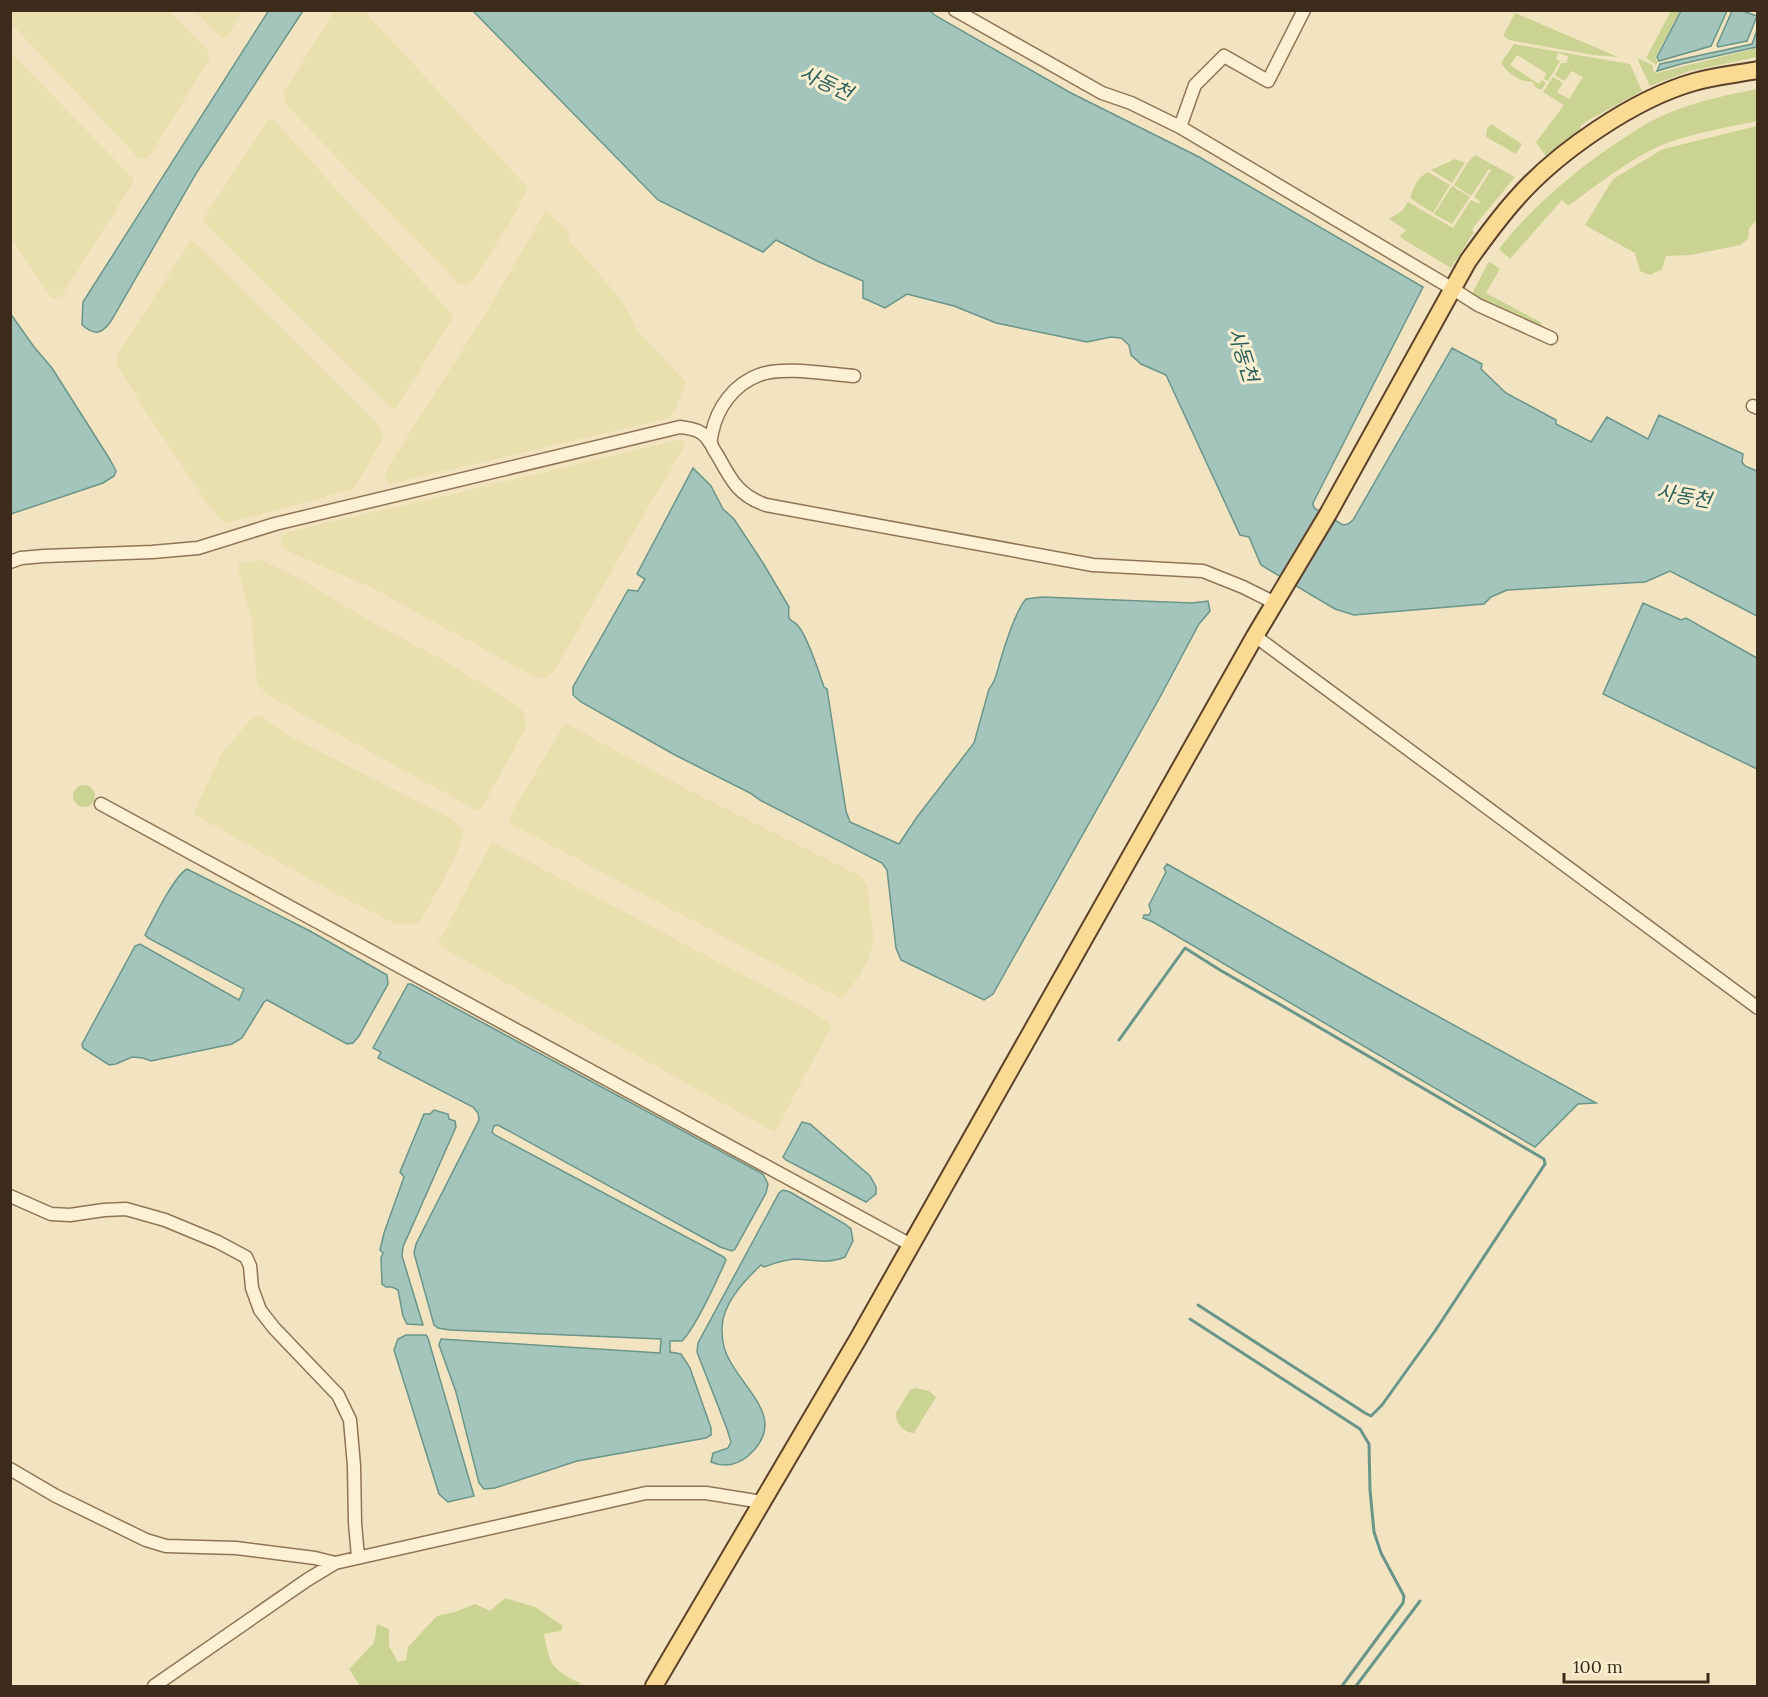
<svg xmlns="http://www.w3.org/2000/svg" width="1768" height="1697" font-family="Lora,'Noto Sans KR',serif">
	<rect width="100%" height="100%" fill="#f3e4c1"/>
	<!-- farmland -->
	<path fill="#eae0ad" d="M11,10L169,11L208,51L210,58L149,157L141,159L137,157L11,23Z
		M195,11H243L228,36L223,38L213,30Z
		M334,11H364L528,188L509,224L474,279L466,285L458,283L285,104L284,92Z
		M10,52L133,178V183L61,297L52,299L11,238Z
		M269,118L273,119L347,201L454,316L394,411L202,221Z
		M546,210L571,234L567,238L621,299L638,331L686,382L677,406L669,418L389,484L385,478L388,467L486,313Z
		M192,241L199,246L374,420L384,436L354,489L228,523L223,522L214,513L146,412L117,365L118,353L190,242Z
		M678,440H684L685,446L644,514L555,670L545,678L533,676L376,590L283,549L281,538L287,532L453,494Z
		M261,560L304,581L373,623L440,658L521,708L526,718V727L482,808L476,810L267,695L257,684L252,622L238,569L239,563Z
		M260,716L293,738L452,819L463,829L461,844L444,879L421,920L415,925L395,924L337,894L193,814L222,753L252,718Z
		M567,724L683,787L861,876L867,885L874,941L868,960L860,975L841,999L511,824L509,818L563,726Z
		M492,842L815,1013L832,1025L775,1132L437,945Z"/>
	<!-- green -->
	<path fill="#cbd393" d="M1671,11H1680L1655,58L1658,62L1656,65L1646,58Z
		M1515,13L1618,57L1593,55L1509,40L1503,36Z
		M1514,44L1630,64L1642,91L1587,121L1580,127L1581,130L1547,156L1545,155L1536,142L1564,105L1543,92L1553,77L1563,83L1557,92L1569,99L1583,77L1572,71L1564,81L1555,75L1561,63H1567L1568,56L1558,53L1556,59L1560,61L1548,81L1544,79L1546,73L1517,55L1510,65L1539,84L1542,80L1546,83L1541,90L1535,87L1533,82C1520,82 1508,74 1501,63Z
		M1757,48V57L1690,71L1650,86L1637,58L1653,65V70L1656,73Z
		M1757,89V121C1729,127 1688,134 1662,145C1629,159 1597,185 1568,206L1562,200L1510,259L1499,249C1530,209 1569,176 1610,147C1629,135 1648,121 1669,113C1698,101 1727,95 1757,89Z
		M1491,124L1522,144L1516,154L1486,137L1487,129Z
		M1757,126V219L1749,229L1748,239L1740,245L1691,255L1666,256L1662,269L1650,275L1640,271L1635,253L1585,225L1613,179L1663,149Z
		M1475,155L1515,177L1472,229L1474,232L1451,268L1401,238L1400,236L1406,230L1389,219L1402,211L1408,202L1453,228L1471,200L1479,204L1480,201L1474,197L1491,170L1489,169L1471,196L1454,185L1468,162Z
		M1455,159L1465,163L1452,183L1431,170Z
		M1428,172L1450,185L1433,213L1410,198C1414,186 1417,178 1428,172Z
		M1452,186L1470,197L1452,224L1434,214Z
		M1490,262L1500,269L1486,293L1542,323L1540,327L1529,324L1473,296V292L1488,263Z
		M73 796a11 11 0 1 1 22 0a11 11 0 1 1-22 0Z
		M915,1388L929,1391L936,1397L914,1433C904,1433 895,1423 896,1413L910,1390Z
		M505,1598L535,1607L563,1626L561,1631L544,1634C550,1665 551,1669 580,1683V1686H360L349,1669L374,1643L377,1624L389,1629V1646L398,1662L406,1660L408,1647L437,1616L455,1612L475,1604L490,1611Z"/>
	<!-- water -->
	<path fill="#a4c5bb" stroke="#69958a" stroke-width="1.5" d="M269,10L303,11L197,172L111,321C102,334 95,336 82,325L83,302Z
		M473,11H930L936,16L1071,93L1199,157L1423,287L1313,503L1314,508L1343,525L1348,524L1353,520L1452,348L1482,364L1481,369L1506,393L1556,420V424L1591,442L1607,417L1648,439L1659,415L1743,454L1742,462L1745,466L1757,471V616L1670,571L1645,582L1507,590L1491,597L1484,604L1354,615L1335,609L1261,565L1249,537L1240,535L1166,375L1141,364L1131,355L1129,345L1121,338L1111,337L1087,342L996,323L954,306L907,294L885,308L863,298V281L817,261L776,240L763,252L658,200Z
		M1681,11H1727L1711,46L1659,61L1657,57Z
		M1732,11H1743L1757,16L1747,41L1718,47L1717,45Z
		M1757,30V47L1681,64L1657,71L1660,64L1752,44Z
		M10,313L34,347L52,368L109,458L116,471L114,476L103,483L11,514Z
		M693,468L711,486L723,509L734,519L763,563L789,607C787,625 792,617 799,627C809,640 818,670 824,687L827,689L846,811L850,822L899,844L917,817L974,743L989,689C996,681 997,672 1000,662C1004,647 1016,610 1026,599L1042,597L1192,603L1208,601L1210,611L1199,624L1159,699L993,994L984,1000L901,960L896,948L887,870L882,863L760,800L750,793L675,755L581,702L573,695V687L628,590L638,591L645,579L637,574Z
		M1643,603L1681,620L1686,618L1757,658V769L1603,694Z
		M1167,864L1379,984L1596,1103L1578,1104L1535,1147L1153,922L1143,918L1144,915H1149L1151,911L1149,905L1166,872L1164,868Z
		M187,869L310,931L387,975L388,984L359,1036L353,1043L347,1044L267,1000L264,1002L242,1038L232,1044L151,1061L143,1058L132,1057L116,1064L109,1065L83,1048L82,1044L135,946L140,944L239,1000L244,989L148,938L145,935C153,920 174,876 187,869Z
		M408,984H411L763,1174L768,1184L766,1193L735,1249L732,1251L720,1247L498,1125L494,1126L492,1132L495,1135L724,1257L726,1260C717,1280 697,1326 682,1341H670V1352L681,1354L690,1368L711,1428V1435L706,1438L577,1461L495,1488L484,1489L479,1483L456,1392L439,1345L441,1339L660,1353L661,1339L450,1330L438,1328L434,1325L414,1253L416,1244L479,1120L478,1113L473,1107L378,1058L381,1052L373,1048Z
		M434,1110L448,1114L449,1119L455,1121L456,1127L403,1247L402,1256L423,1325L407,1324L403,1316L398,1290L392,1287H386L382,1284L381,1258L383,1253L380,1250L384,1233L404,1177L400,1172L424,1114H430Z
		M802,1122L810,1124L870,1176L876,1187V1194L866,1202L786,1160L783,1157Z
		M783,1190L790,1192L845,1224L851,1229L853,1241L845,1257C829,1264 814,1260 797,1259C785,1259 775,1263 764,1267L761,1265C744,1281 721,1305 722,1330C722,1341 725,1353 730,1361C747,1393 788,1421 748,1456C737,1465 725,1468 711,1462L713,1453L728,1448L731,1442L727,1429L697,1352L698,1343L779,1193Z
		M406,1335H426L428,1338L474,1496L448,1502L439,1494L394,1350L398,1339Z"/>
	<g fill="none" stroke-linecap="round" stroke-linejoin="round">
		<!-- stream -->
		<path stroke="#69958a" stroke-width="3" d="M1119,1040L1185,948L1220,970L1293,1012L1544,1159L1545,1164L1435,1331L1382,1405L1371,1416L1365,1413L1198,1305
			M1190,1319L1360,1429L1369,1444L1370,1490L1374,1532L1381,1553L1404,1596L1403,1603L1342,1686
			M1356,1686L1420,1601"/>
		<defs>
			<path id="minor" d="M955,10L1102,93L1131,103L1180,127L1453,289L1478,305L1551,338
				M1180,127L1195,85L1224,56L1268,81L1304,10
				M854,376C827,374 782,366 759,375C734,384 717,408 712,433C712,436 710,439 711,442C711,447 717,454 719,458C732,482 740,496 766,505L1093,565L1203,571L1243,587L1275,603
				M1753,406L1758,408
				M10,562L21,558L44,556L152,552L198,548L275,524L680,427C694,429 703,430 710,443
				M1255,636L1758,1008
				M101,804L911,1245
				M10,1196L51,1214L70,1215L104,1210L126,1209L165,1220L218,1242L246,1257L250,1266L252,1288L260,1310L274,1328L338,1395L350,1420L354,1466L355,1523L358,1557
				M10,1469L56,1496L146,1540L166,1546L236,1548L315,1558L335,1563
				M154,1686L307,1580L335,1563L646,1493H706L762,1502"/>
			<path id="major" d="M654,1686L858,1339L1255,636L1328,514L1468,261C1483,240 1498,219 1516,199C1557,152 1634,99 1694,82C1715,76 1737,74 1758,70"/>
		</defs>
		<!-- minor casing -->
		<use href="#minor" stroke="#8f7456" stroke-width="15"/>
		<!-- major casing -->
		<use href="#major" stroke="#5c422b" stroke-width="20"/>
		<!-- minor -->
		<use href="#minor" stroke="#fdf1d5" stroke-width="12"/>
		<!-- major -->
		<use href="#major" stroke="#fbdb94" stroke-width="16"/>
	</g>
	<g text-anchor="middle" stroke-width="6" stroke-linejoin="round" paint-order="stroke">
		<!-- water labels -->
		<g font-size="20" font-style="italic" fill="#295f5b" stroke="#faeed1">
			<text transform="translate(826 83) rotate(25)" y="7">사동천</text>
			<text transform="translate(1243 355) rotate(72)" y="7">사동천</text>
			<text transform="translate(1684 496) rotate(10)" y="7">사동천</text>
		</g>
	</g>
	<!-- border -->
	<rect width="1768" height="1697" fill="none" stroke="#3d2c1c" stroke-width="24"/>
	<!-- scale -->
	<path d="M1564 1673v9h144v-9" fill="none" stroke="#3d2c1c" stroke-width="3"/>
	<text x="1573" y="1673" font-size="18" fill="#3d2c1c" stroke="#faeed1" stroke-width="4.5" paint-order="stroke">100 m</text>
</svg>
